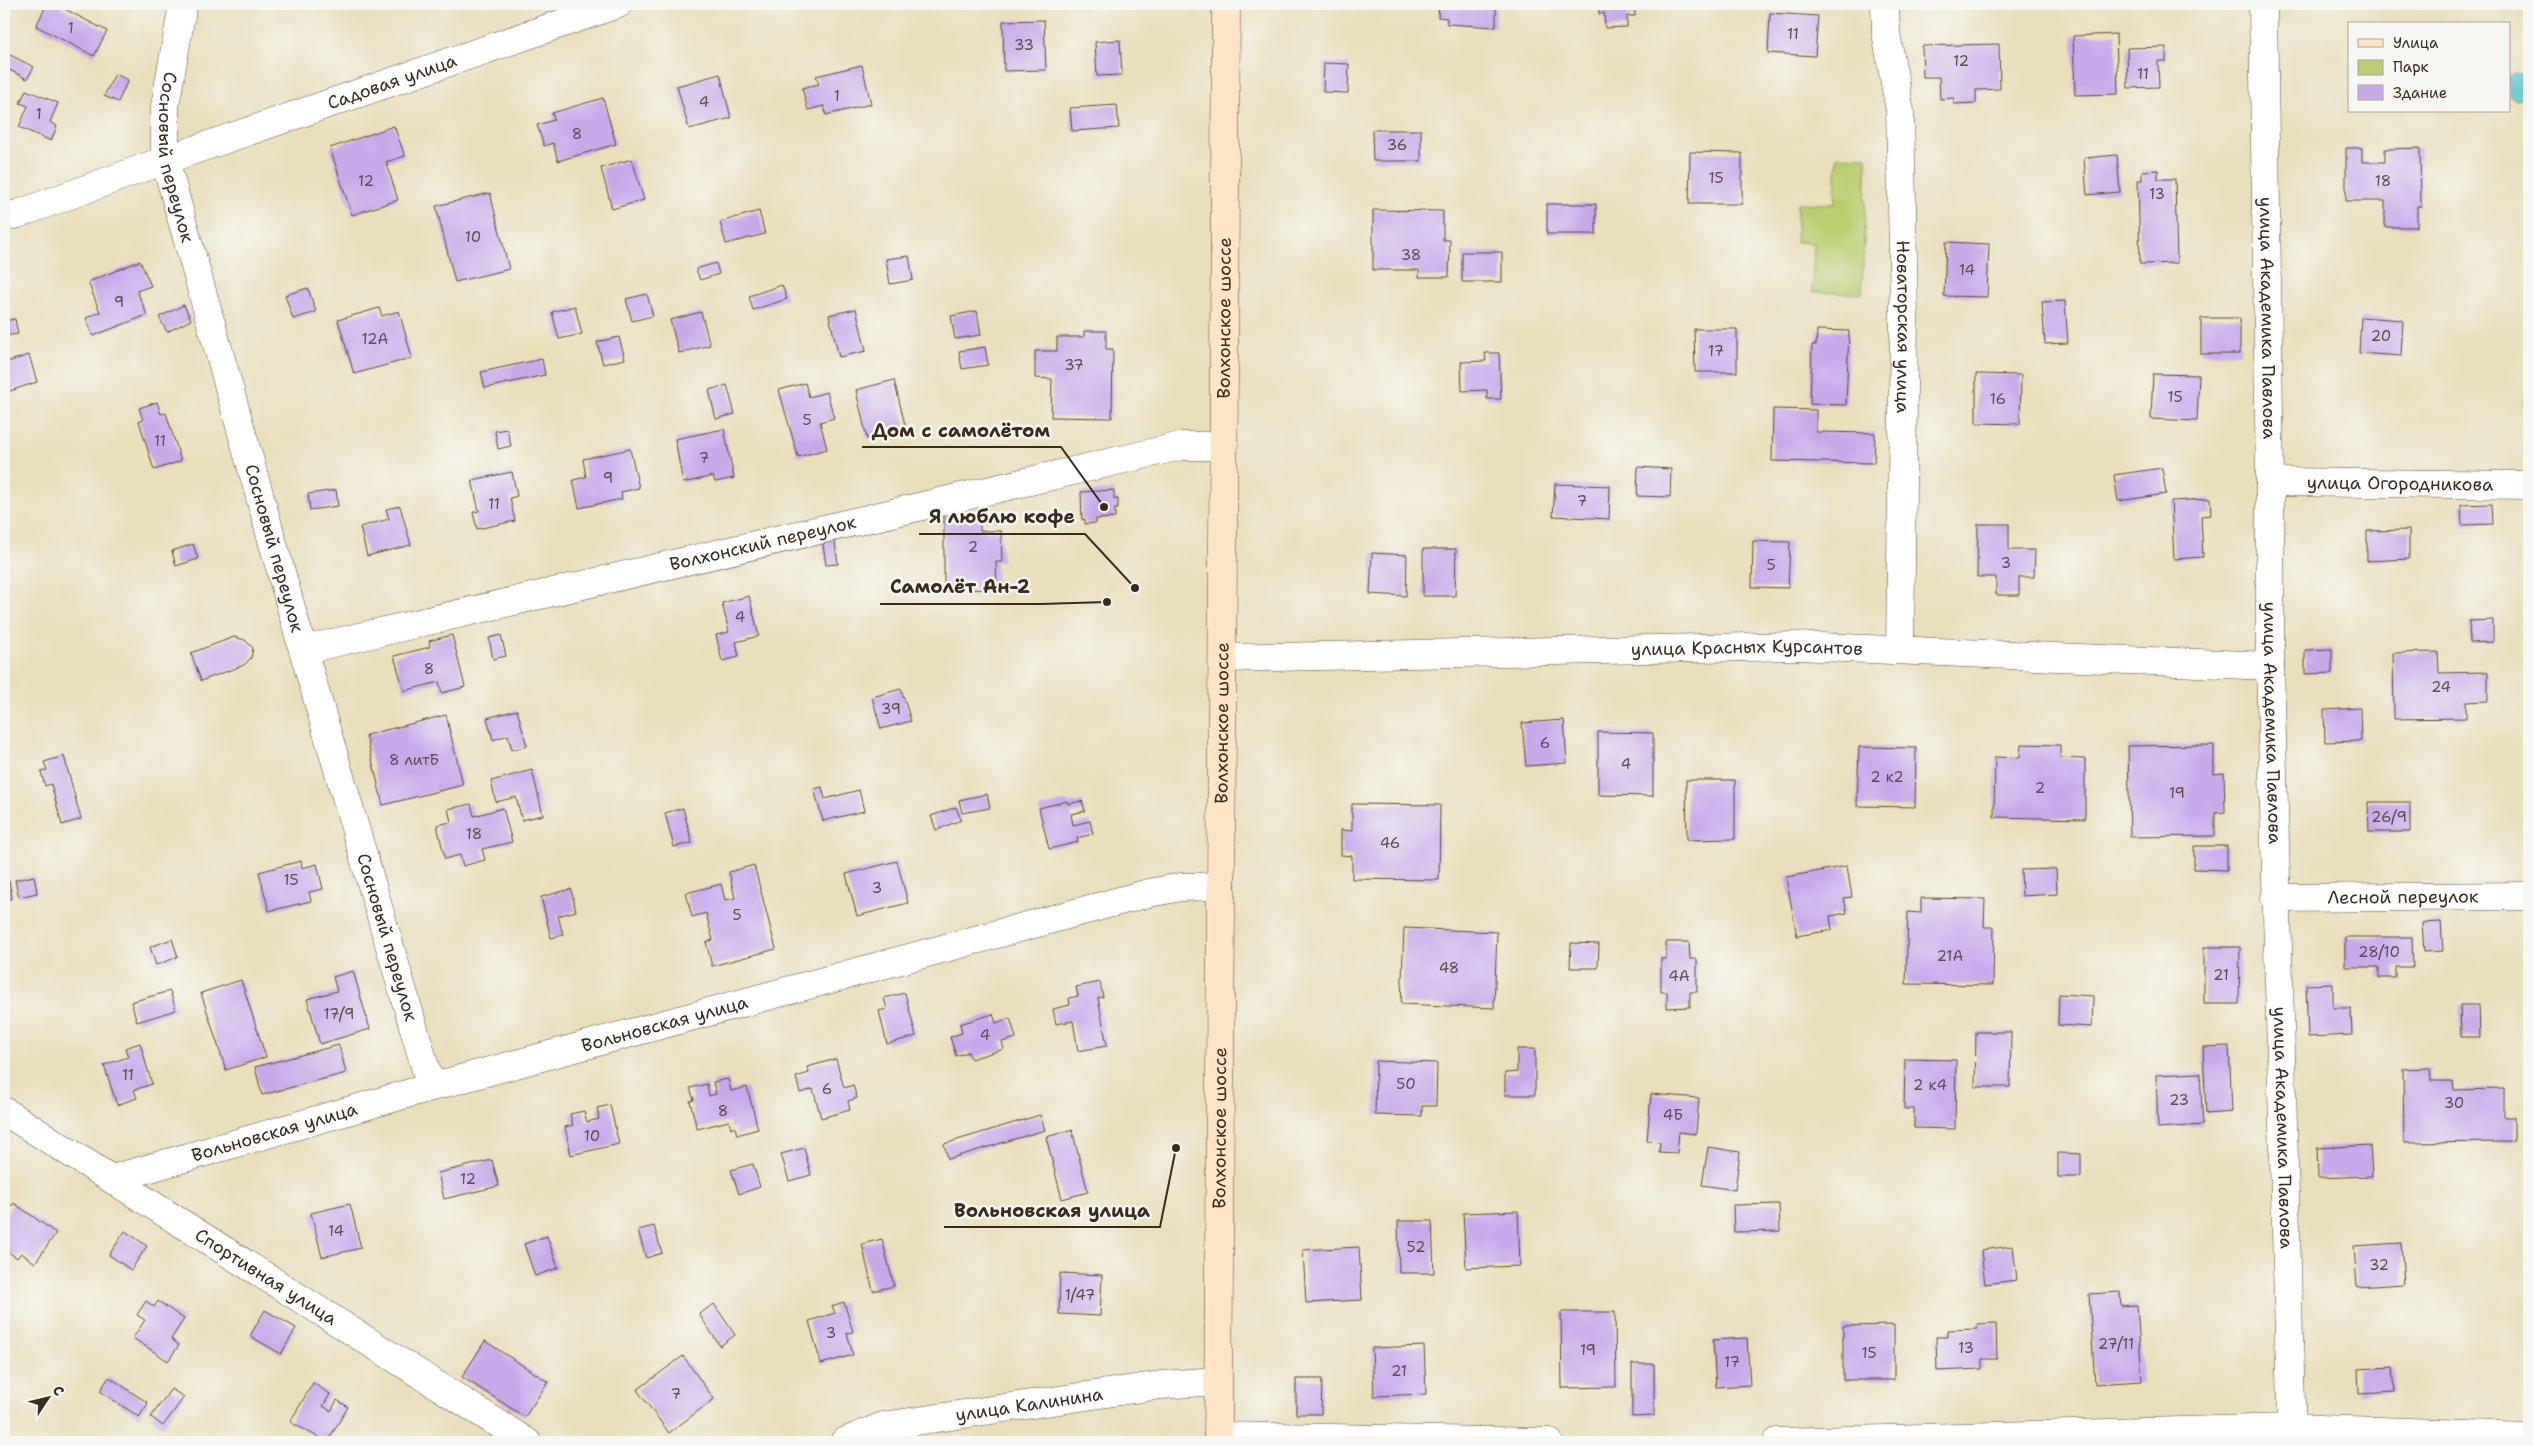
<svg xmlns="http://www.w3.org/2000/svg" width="2533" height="1446" font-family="'Shantell Sans',sans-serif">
	<rect width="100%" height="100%" fill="#f6f6f2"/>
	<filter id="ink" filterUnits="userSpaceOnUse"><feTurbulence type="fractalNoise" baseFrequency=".02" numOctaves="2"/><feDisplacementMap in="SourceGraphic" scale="10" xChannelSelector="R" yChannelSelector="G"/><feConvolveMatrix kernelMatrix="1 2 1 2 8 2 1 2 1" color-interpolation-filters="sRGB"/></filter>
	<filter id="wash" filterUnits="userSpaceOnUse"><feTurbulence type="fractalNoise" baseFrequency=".0096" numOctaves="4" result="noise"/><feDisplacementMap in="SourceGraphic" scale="20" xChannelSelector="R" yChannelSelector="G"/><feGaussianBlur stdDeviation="1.12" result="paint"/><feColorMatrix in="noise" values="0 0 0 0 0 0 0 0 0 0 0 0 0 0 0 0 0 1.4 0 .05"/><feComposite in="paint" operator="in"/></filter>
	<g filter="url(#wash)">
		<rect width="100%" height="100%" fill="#eadfbb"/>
		<!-- green -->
		<path fill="#b9cd71" stroke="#7a7c48" d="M1837,156L1867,157L1862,294L1812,292L1814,243L1796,242L1797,203L1835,204Z"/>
		<!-- water -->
		<path fill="#56c4cb" stroke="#487774" d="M2515,73H2524L2529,76V95L2527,98L2515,99L2509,96V76Z"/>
		<g id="blocks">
			<!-- building -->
			<path fill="#c8aaeb" d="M47,4H55L107,31L94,56L36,26Z
				M1439,4H1496V27L1447,24V18L1438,17Z
				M1599,4H1635V16H1627V27L1605,28L1604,13L1599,14Z
				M1770,13L1818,16L1815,56L1768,53Z
				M1044,20L1046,70L1004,71L1003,21Z
				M2116,34L2118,94L2075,95L2073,36Z
				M1120,40L1122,75L1097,76L1095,42Z
				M1999,44L2000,89L1976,90V103L1954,104V98L1940,99L1939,77H1923L1922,46Z
				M2166,47V61H2158L2159,87L2128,88L2127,48Z
				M8,54L34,67L27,79L4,67Z
				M1324,63L1349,64L1348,93L1323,92Z
				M862,65L871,104L826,115L824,106L808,110L802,88L819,84L816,76Z
				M115,74L128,80L118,102L104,96Z
				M720,74L731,118L689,129L677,86Z
				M26,90L58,103L50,122L57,126L51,141L19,127L28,106L20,103Z
				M603,98L616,144L558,161L553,143L544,146L537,125L554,120L552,113Z
				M1117,105L1119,128L1072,131L1070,108Z
				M394,126L405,156L386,162L398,200L352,215L330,148Z
				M1372,130H1421V161H1373Z
				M2346,148H2362V162H2385V149L2420,148L2421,206H2417V227H2385V201H2346Z
				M1690,152L1742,153V204H1689Z
				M2117,155L2120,192L2087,195L2084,158Z
				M632,159L644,200L612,209L601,168Z
				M2158,170V179H2175L2177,263L2140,264L2138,180H2142V171Z
				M490,193L509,269L455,282L436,206Z
				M1547,204H1596V234H1547Z
				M1373,210L1443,211V240H1450L1449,277H1419V270H1373Z
				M759,211L765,234L726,244L720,222Z
				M1946,242L1989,244L1987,297L1944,296Z
				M1462,252H1502V282H1462Z
				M909,256L913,280L890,284L886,259Z
				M140,261L151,286L137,291L147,315L93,336L86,318L100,312L88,282Z
				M716,263L719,274L700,280L696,269Z
				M782,285L787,299L753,310L749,296Z
				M308,288L316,312L293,319L285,295Z
				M647,294L653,316L632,321L626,299Z
				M2065,301L2068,343L2045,344L2042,302Z
				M184,305L191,320L167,332L159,317Z
				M575,306L582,334L559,339L552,312Z
				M379,308L382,316L399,311L412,358L354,374L338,320Z
				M856,309L866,351L839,357L829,315Z
				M977,311L981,335L955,339L951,316Z
				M701,312L710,345L679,353L670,320Z
				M2361,317L2403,320L2401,356L2359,353Z
				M2201,318H2240V354H2201Z
				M15,319L18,334L4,336V321Z
				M1694,329H1737V372H1695Z
				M1817,330L1849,331L1846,405L1810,404L1812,345H1816Z
				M1084,331H1106V349H1113L1112,418L1051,417L1052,379L1035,378V351H1057V337H1084Z
				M619,337L625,359L603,364L597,342Z
				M985,347L988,365L962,369L959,351Z
				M1485,353H1499L1501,399H1487V390L1462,391L1461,362L1486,361Z
				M29,355L37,382L4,393V363Z
				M542,359L545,375L485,388L481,372Z
				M1976,374L2021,375L2020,424L1976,423Z
				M2153,374L2199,375L2197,421L2151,419Z
				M894,380L906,429L867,439L856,390Z
				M805,383L809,397L827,392L834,418L820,422L827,449L798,457L779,390Z
				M727,385L735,414L716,419L709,390Z
				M2524,399L2529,400V436H2523Z
				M157,402L161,414L166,413L181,461L154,470L139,421L143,420L139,408Z
				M1773,409L1816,410V432L1875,433L1874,463L1772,461Z
				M507,429L511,446L498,449L495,431Z
				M724,429L734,478L715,482L713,476L683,483L675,439Z
				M630,449L639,488L621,492L622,499L579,508L573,480L586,477L583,459Z
				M1638,467L1671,469L1670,497L1637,496Z
				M2162,468L2166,494L2118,501L2114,475Z
				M512,472L517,496L510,498L515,521L477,529L473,512L479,511L472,480Z
				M1555,484L1610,486L1609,519L1553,516Z
				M336,490L338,506L310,510L308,494Z
				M1114,490V499H1118V509H1115V518L1096,519V523L1085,524V519L1082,520L1081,492Z
				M2210,499L2211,515L2201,516L2203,557L2174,559L2171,501Z
				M2492,504L2493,524L2462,525L2461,505Z
				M400,506L411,545L367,556L360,527L389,519L386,509Z
				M980,514V531H1001L1002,562H996L997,589L944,590V515Z
				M1978,524H2009V550H2035L2034,577H2019V595H1996V577H1977Z
				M2409,530V559L2367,561V531Z
				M834,536L838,564L826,565L822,538Z
				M1753,541L1790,542L1788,588L1752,587Z
				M193,544L198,559L176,566L172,551Z
				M1423,549H1456L1455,596H1423Z
				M1372,553L1407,555L1406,596L1370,594Z
				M749,596L759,636L736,642L739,657L722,661L716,635L729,632L722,603Z
				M2493,620V642L2470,643L2469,621Z
				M452,635L465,687L442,693L439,682L404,691L394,656L430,647L429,641Z
				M501,635L506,656L493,659L489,638Z
				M234,637L245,640L253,648L251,658L244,665L201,681L191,653Z
				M2332,649V673L2305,674V650Z
				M2438,652L2439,673L2488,672V701L2466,702V718L2394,719L2393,653Z
				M901,689L911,721L881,729L872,697Z
				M2360,708L2361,741L2325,742L2324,710Z
				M517,710L527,746L512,750L508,735L493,740L487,718Z
				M446,715L463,785L383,805L366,735Z
				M1564,720L1567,763L1526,766L1522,723Z
				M1598,732L1653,733V796L1598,795Z
				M2021,744L2060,745V758L2085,759V819L1994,817L1995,757L2020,758Z
				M2214,745V774L2224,773L2225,812L2215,813V836L2130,837L2128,746Z
				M1859,747L1916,748L1915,807L1857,806Z
				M64,756L81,819L62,825L51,784L45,786L41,772L47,770L44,762Z
				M532,770L543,815L522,820L516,797L496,802L491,781Z
				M1686,780H1735V839L1687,840Z
				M822,787L825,799L859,790L864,811L823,821L814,789Z
				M987,794L990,808L962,813L959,800Z
				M1067,801L1068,804L1082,801L1085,811L1071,814L1073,825L1090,821L1093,834L1077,838L1078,842L1049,849L1039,808Z
				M2368,802H2410V832H2369Z
				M471,804L474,816L503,808L512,842L482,849L485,860L463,866L460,855L445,859L437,825L451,822L448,809Z
				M1352,804L1440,805L1439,880L1352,879V856L1341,855V830L1352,831Z
				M956,807L961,820L936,830L931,816Z
				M683,808L692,843L674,847L665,813Z
				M2194,846H2227V870L2194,869Z
				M301,861L302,868L317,864L323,889L309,892L311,901L269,911L259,872Z
				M897,861L908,903L857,916L846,874Z
				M754,865L776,949L712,966L706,942L713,940L706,913L692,917L686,893L721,884L725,900L735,898L729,872Z
				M1847,866L1852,897L1844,898L1847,913L1830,916L1832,930L1797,936L1786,877Z
				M2056,869L2057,894L2022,896L2021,870Z
				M34,876L37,893L19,897L15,880Z
				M9,881L12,898L4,900V882Z
				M571,889L576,911L558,916L563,935L551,938L541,897Z
				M1921,898L1985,899L1984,927H1994L1993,985L1906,984L1908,912L1921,913Z
				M2441,922L2443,951L2424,952L2422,923Z
				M1404,928L1497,932L1494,1008L1401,1004Z
				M2345,937H2412L2413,967H2395V978H2379V967H2345Z
				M172,939L178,957L156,965L150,947Z
				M1666,942H1689L1690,959H1697V992H1690V1007L1667,1008V992H1661V959H1666Z
				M1571,943L1599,944L1598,968H1570Z
				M2204,947H2240L2239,1004H2204Z
				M353,971L370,1029L320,1044L307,999L337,991L333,977Z
				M241,980L266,1057L226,1070L201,993Z
				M1100,982L1103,997L1098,998L1107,1046L1078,1051L1073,1021L1056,1024L1053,1009L1070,1005L1069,998L1078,996L1076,987Z
				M2333,984V1008H2351L2352,1035L2308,1037L2306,985Z
				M170,991L176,1010L137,1022L131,1002Z
				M905,993L916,1036L887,1044L879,1011L887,1009L884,998Z
				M2059,994L2093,996L2092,1027L2058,1025Z
				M2460,1005H2479L2480,1037H2461Z
				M993,1014L996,1023L1010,1018L1016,1038L1002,1042L1004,1049L971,1059L968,1052L956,1056L950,1037L962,1033L960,1024Z
				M1976,1032H2011L2010,1087H1975Z
				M140,1043L152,1084L134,1090L137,1098L117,1105L104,1065L128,1057L125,1048Z
				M339,1045L346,1073L262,1095L255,1067Z
				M2229,1046L2232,1112L2206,1114L2203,1047Z
				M1517,1049H1535V1095H1505V1073L1517,1072Z
				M836,1059L844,1088L853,1085L857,1098L848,1101L850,1110L821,1118L813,1089L800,1093L796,1077L809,1073L807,1067Z
				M1905,1059L1956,1060L1955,1129L1914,1128V1109H1904Z
				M1376,1061L1437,1063L1436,1106H1422V1116L1375,1115Z
				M2430,1068L2431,1081H2453L2454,1090L2504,1089V1117H2514V1142L2404,1143L2403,1069Z
				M2200,1073L2203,1125L2158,1128L2156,1075Z
				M728,1079L731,1091L747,1087L758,1129L737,1135L735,1127L731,1129L729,1121L697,1129L690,1101L694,1100L690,1088L707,1084L709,1096L716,1094L713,1082Z
				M1651,1094L1699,1098L1696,1134L1679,1132L1677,1153L1659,1152L1660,1142L1647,1141Z
				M610,1105L619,1144L571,1155L565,1127L573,1125L570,1114L584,1111L587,1122L599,1119L597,1108Z
				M1040,1115L1045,1130L948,1159L944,1144Z
				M1072,1130L1088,1192L1062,1199L1046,1137Z
				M2370,1145L2372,1176L2318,1178L2317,1148Z
				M1708,1147L1740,1152L1735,1190L1702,1185Z
				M804,1148L811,1175L789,1181L781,1154Z
				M2058,1153L2081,1154V1177H2058Z
				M492,1160L499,1186L444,1199L438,1173Z
				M753,1164L760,1187L739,1194L731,1170Z
				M14,1203L56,1233L35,1263L21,1253L17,1258L4,1249V1211L7,1213Z
				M350,1204L361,1248L322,1257L311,1213Z
				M1779,1204L1780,1231L1734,1232L1733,1205Z
				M1518,1211L1520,1266L1466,1268L1463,1213Z
				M1398,1221H1432L1434,1273H1399Z
				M654,1226L662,1253L646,1258L638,1230Z
				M125,1231L147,1246L131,1270L109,1255Z
				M547,1236L558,1268L535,1276L524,1244Z
				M882,1239L894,1286L873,1291L862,1244Z
				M2401,1243L2404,1284L2357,1287L2354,1246Z
				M2013,1246L2017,1280L1985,1284L1981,1250Z
				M1359,1247L1362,1300L1306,1303L1303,1250Z
				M1060,1273L1102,1275L1100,1316L1059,1314Z
				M2120,1292L2121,1306L2137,1305L2142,1381L2095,1384L2089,1294Z
				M146,1301L154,1307L158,1301L184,1319L171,1339L179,1345L168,1361L133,1338L145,1320L137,1315Z
				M844,1302L853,1332L847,1333L853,1355L821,1364L809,1321L835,1313L832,1306Z
				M714,1304L735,1335L720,1346L699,1314Z
				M265,1310L296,1328L281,1354L250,1336Z
				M1561,1312H1615L1616,1387L1562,1388Z
				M1996,1323L1997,1359H1982V1369L1937,1371L1936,1337H1947V1330L1977,1329V1324Z
				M1894,1325V1380H1843V1326Z
				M1747,1338L1750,1385L1716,1387L1713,1340Z
				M485,1341L548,1382L525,1417L462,1377Z
				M1424,1346L1426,1394L1374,1396L1372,1348Z
				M683,1356L714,1399L669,1433L637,1390Z
				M1632,1364H1654V1416L1632,1417Z
				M2393,1367L2395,1392L2359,1394L2358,1369Z
				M109,1377L148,1403L139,1417L100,1391Z
				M1296,1379H1322L1321,1414H1296Z
				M313,1383L330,1394L323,1406L331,1411L337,1400L348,1407L327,1442L290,1422Z
				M171,1389L184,1397L163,1426L151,1417Z"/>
		</g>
	</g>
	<g filter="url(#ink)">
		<use href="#blocks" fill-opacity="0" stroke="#554536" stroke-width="1"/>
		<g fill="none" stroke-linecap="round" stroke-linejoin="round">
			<defs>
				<g id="street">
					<path id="s1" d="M183,4L165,106V160L303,650L431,1087"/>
					<path id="s2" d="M1885,4L1886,33L1900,111L1902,204L1904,316L1900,650"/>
					<path id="s3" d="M2263,4L2270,482V666L2292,1442"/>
					<path id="s4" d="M4,217L18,214L165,160L618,4"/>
					<path id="s5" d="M2270,482L2529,485"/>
					<path id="s6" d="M303,650L1181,446H1224"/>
					<path id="s7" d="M1223,658L1796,646L2270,666"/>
					<path id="s8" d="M2275,898L2529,896"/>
					<path id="s9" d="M4,1111L527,1442"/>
					<path id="s10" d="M112,1179L431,1087L1149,893L1181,887L1221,886"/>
					<path d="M1218,1436L1549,1442"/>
					<path id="s11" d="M844,1442L883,1426L1161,1385L1218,1381"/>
					<path d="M1777,1442L2290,1428L2529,1436"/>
				</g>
				<g id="secondary">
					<path id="s12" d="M1218,1442L1226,4"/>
				</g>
			</defs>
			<!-- street casing -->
			<use href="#street" stroke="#554536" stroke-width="29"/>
			<!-- secondary casing -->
			<use href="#secondary" stroke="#554536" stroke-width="29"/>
			<!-- street -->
			<use href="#street" stroke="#fff" stroke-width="28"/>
			<!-- secondary -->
			<use href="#secondary" stroke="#ffe4c6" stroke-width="28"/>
		</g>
	</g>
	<g text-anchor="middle" stroke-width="5" stroke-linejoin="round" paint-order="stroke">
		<!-- number labels -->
		<g font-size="15" fill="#5e4a51">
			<text x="71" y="33">1</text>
			<text x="1793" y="39">11</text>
			<text x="1024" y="50">33</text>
			<text x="1961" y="66">12</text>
			<text x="2143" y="79">11</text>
			<text x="837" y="101">1</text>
			<text x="704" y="107">4</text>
			<text x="39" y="119">1</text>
			<text x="577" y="139">8</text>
			<text x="1397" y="150">36</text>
			<text x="1716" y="183">15</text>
			<text x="366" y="186">12</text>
			<text x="2383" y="186">18</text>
			<text x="2157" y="199">13</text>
			<text x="473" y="242">10</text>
			<text x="1411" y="260">38</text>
			<text x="1967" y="275">14</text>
			<text x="119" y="307">9</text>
			<text x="2381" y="341">20</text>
			<text x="375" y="344">12А</text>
			<text x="1716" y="356">17</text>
			<text x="1074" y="370">37</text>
			<text x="2175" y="402">15</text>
			<text x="1998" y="404">16</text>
			<text x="807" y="425">5</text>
			<text x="160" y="446">11</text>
			<text x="704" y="463">7</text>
			<text x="608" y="483">9</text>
			<text x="1582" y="506">7</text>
			<text x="494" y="509">11</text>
			<text x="973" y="552">2</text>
			<text x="2006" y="568">3</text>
			<text x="1771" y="570">5</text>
			<text x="740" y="622">4</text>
			<text x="429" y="674">8</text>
			<text x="2441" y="692">24</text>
			<text x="891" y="714">39</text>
			<text x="1545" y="748">6</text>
			<text x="414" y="765">8 литБ</text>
			<text x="1626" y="769">4</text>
			<text x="1887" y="782">2 к2</text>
			<text x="2040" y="793">2</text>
			<text x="2177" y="798">19</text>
			<text x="2389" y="822">26/9</text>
			<text x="474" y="839">18</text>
			<text x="1390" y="848">46</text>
			<text x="291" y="885">15</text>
			<text x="877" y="893">3</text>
			<text x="737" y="920">5</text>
			<text x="2379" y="957">28/10</text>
			<text x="1950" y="961">21А</text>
			<text x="1449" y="973">48</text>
			<text x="2221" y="980">21</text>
			<text x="1679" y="981">4А</text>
			<text x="339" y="1019">17/9</text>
			<text x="985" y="1040">4</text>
			<text x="128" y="1080">11</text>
			<text x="1406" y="1089">50</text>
			<text x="1930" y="1090">2 к4</text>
			<text x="827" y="1094">6</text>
			<text x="2179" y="1105">23</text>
			<text x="2454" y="1108">30</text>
			<text x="723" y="1116">8</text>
			<text x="1673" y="1120">4Б</text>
			<text x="592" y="1141">10</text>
			<text x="468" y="1184">12</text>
			<text x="336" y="1236">14</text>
			<text x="1416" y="1252">52</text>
			<text x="2379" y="1270">32</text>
			<text x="1080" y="1300">1/47</text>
			<text x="831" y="1338">3</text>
			<text x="2116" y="1349">27/11</text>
			<text x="1966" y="1353">13</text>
			<text x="1588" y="1355">19</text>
			<text x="1869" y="1358">15</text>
			<text x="1732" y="1367">17</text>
			<text x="1399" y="1376">21</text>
			<text x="676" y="1399">7</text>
		</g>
		<!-- street labels -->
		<g font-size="18" fill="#3b2a1e" stroke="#f6f6f2">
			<text dy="6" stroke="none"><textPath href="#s4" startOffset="411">Садовая улица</textPath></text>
			<text dy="6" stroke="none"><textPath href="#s1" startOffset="156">Сосновый переулок</textPath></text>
			<text dy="6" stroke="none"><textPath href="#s12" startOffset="1124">Волхонское шоссе</textPath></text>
			<text dy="6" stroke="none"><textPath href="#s3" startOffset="314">улица Академика Павлова</textPath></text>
			<text dy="6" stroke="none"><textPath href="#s2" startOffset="324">Новаторская улица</textPath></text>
			<text dy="6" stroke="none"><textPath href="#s5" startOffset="130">улица Огородникова</textPath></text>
			<text dy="6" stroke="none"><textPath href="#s6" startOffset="472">Волхонский переулок</textPath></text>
			<text dy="6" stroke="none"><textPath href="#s1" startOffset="561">Сосновый переулок</textPath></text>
			<text dy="6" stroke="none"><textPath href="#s7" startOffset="524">улица Красных Курсантов</textPath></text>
			<text dy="6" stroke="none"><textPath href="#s12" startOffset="719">Волхонское шоссе</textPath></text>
			<text dy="6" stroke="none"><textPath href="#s3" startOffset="719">улица Академика Павлова</textPath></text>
			<text dy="6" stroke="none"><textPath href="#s8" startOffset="128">Лесной переулок</textPath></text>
			<text dy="6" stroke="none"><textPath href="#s1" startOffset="966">Сосновый переулок</textPath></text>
			<text dy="6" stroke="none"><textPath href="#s10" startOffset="574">Вольновская улица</textPath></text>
			<text dy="6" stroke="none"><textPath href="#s12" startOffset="314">Волхонское шоссе</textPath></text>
			<text dy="6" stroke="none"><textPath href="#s3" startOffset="1124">улица Академика Павлова</textPath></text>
			<text dy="6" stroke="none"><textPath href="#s10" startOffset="169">Вольновская улица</textPath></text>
			<text dy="6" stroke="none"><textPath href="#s9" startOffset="310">Спортивная улица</textPath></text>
			<text dy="6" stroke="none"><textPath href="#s11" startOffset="190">улица Калинина</textPath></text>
		</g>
	</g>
	<!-- callouts -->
	<path fill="none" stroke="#3b2a1e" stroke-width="2" d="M1104 507L1061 447H862M1135 588L1085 534H919M1107 602L1040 604H880M1176 1148L1160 1227H944"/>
	<g fill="#3b2a1e" stroke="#f6f6f2" stroke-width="2">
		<circle cx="1104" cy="507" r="5"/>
		<circle cx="1135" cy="588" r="5"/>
		<circle cx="1107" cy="602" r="5"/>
		<circle cx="1176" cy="1148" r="5"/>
	</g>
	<g font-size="19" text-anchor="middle" font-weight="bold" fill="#3b2a1e" stroke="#f6f6f2" stroke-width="5" stroke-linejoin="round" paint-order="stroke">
		<text x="961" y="437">Дом с самолётом</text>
		<text x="1002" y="523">Я люблю кофе</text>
		<text x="960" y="593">Самолёт Ан-2</text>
		<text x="1052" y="1217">Вольновская улица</text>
	</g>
	<!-- margin -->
	<rect width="2533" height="1446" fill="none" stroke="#f6f6f2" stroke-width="20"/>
	<!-- legend -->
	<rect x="2348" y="22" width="162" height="90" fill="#f6f6f2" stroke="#aba49d"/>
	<rect x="2358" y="39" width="25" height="8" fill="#ffe4c6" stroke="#aba49d"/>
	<text x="2393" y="48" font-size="15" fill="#3b2a1e">Улица</text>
	<rect x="2358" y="60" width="25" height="15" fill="#b9cd71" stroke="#aba49d"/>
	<text x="2393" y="72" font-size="15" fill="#3b2a1e">Парк</text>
	<rect x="2358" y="85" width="25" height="15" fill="#c8aaeb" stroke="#aba49d"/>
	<text x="2393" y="98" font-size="15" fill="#3b2a1e">Здание</text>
	<!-- north arrow -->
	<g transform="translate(48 1398) rotate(55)" stroke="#f6f6f2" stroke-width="4" paint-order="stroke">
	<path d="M0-4L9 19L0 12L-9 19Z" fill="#3b2a1e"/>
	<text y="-8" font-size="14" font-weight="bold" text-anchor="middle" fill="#3b2a1e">С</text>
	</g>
</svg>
